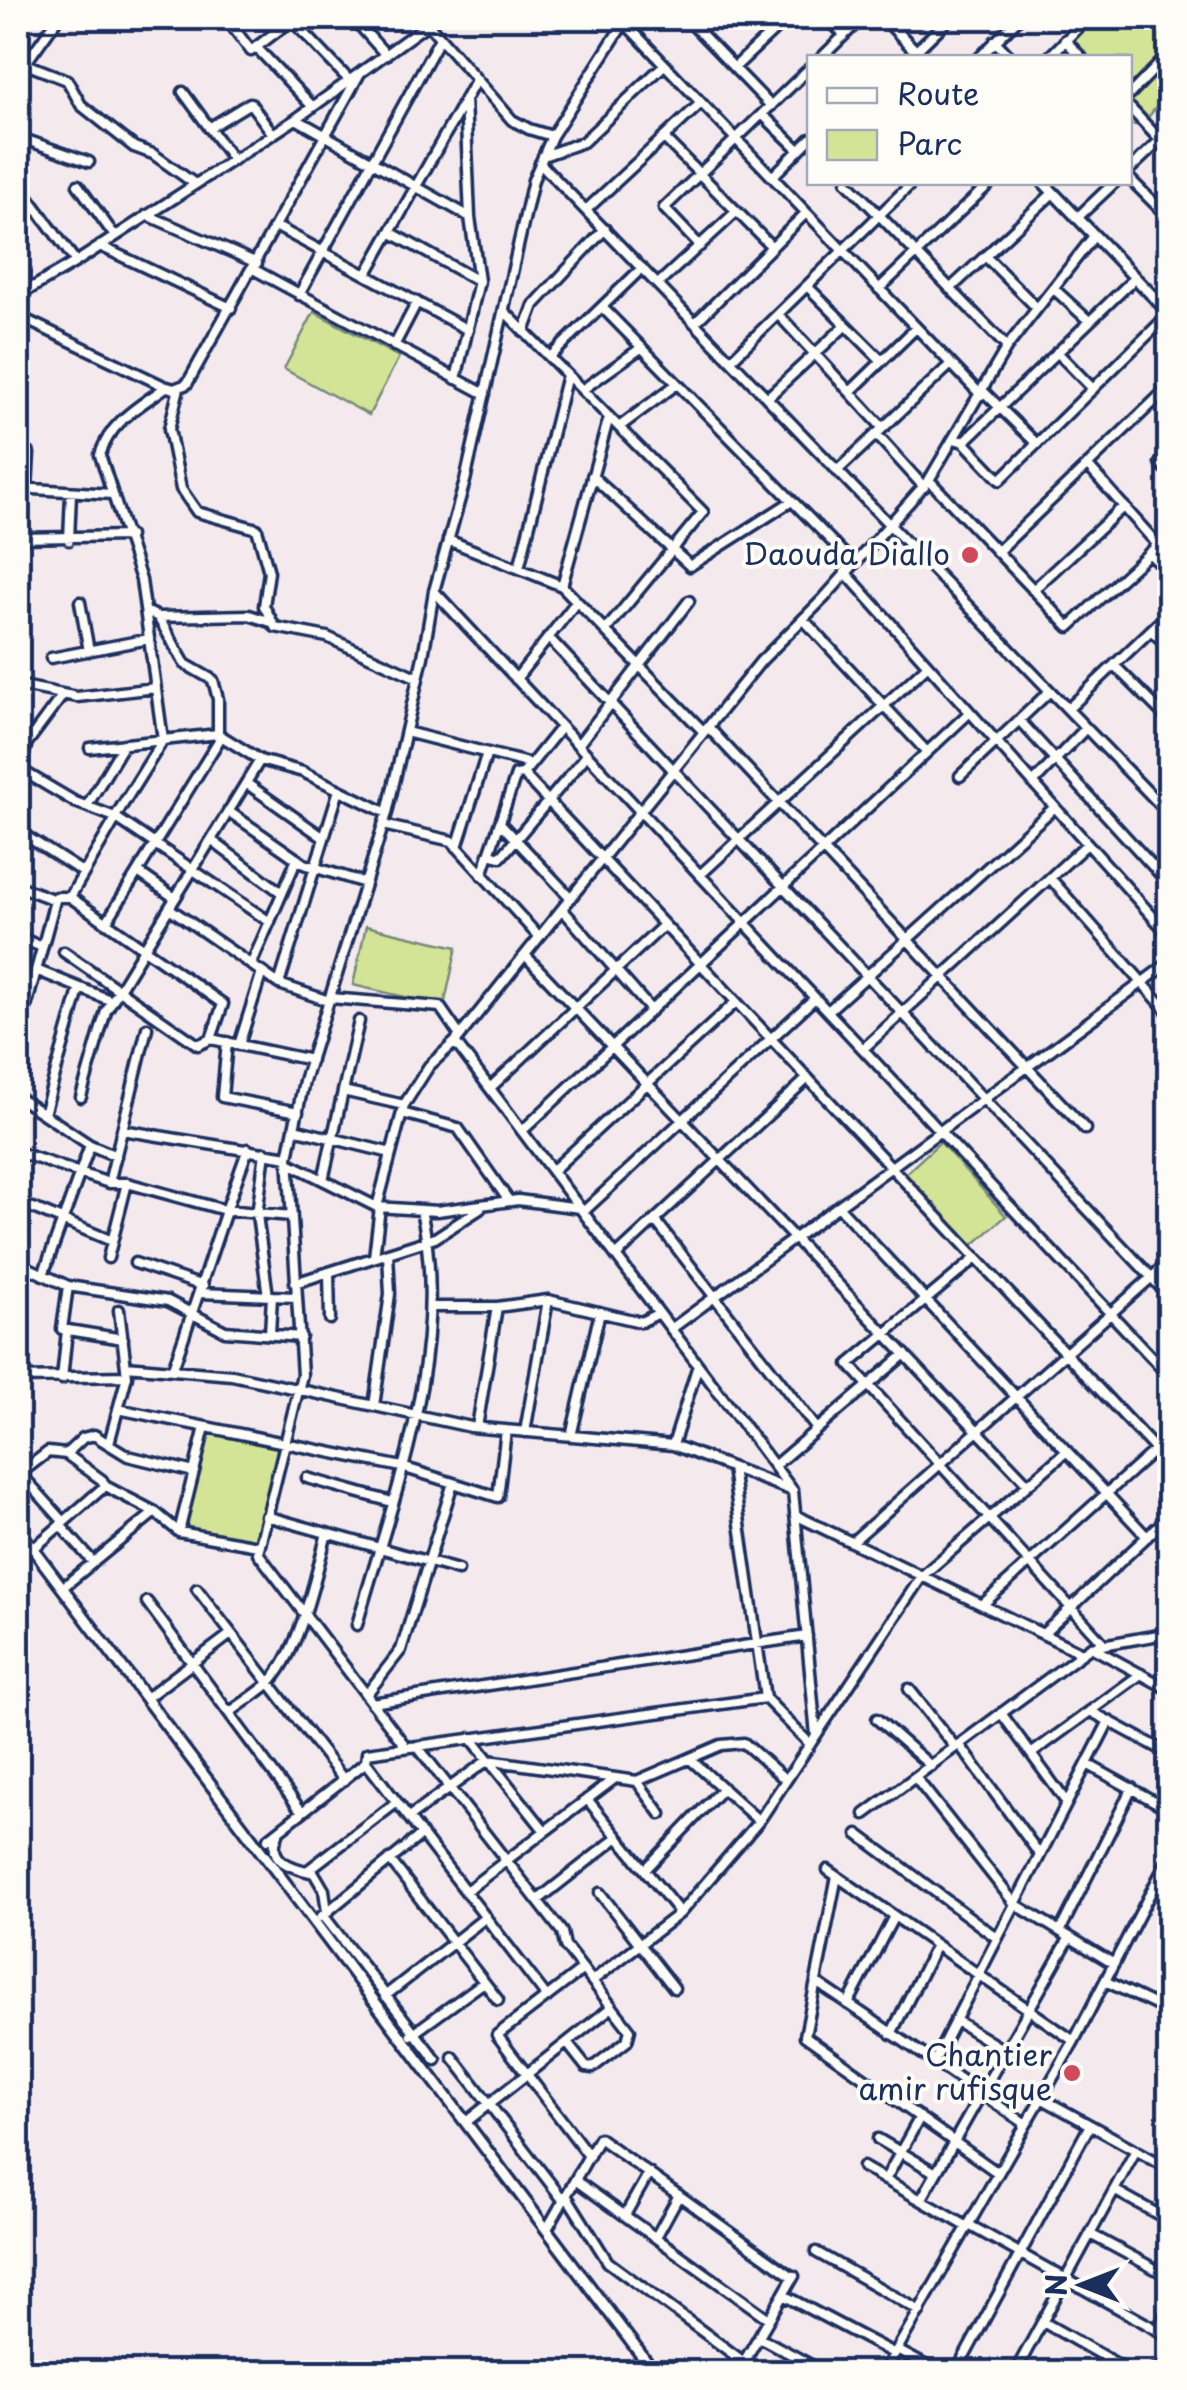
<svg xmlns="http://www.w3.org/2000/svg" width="1187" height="2390" font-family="'Playpen Sans',sans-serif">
	<rect width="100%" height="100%" fill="#f4eaee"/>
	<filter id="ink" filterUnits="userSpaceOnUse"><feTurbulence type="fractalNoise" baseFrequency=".01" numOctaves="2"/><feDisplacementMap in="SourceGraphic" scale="20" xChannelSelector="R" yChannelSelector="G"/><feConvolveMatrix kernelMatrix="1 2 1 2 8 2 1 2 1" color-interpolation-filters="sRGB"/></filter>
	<g filter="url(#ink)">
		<!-- green -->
		<path fill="#d3e497" stroke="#778a7a" stroke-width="2.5" d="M1078,18H1169V91L1142,125H1130V58H1066Z
			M314,312L399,357L369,415L284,369Z
			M366,926L457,947L444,1006L353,985Z
			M940,1142L1006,1216L971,1247L905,1174Z
			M207,1430L281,1447L256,1544L181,1531Z"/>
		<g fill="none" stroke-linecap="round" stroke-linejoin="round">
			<defs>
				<path id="minor" d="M226,18L251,51L292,20
					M353,18L386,55
					M423,18L512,120L529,129L552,136
					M686,18L771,106
					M828,18L844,35
					M291,19L350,81
					M624,22L981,395
					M699,30L712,18
					M1065,40L1082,58
					M995,41L1011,58
					M256,47L313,107
					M916,51L950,18
					M821,58L862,18
					M979,58L1019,18
					M1048,58L1088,18
					M18,61L67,80L81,105L134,147L153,154L195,184
					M25,64L58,18
					M734,68L787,18
					M183,92L233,160
					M1130,94L1170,53
					M1130,108L1160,140
					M762,114L799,150
					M296,119L470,217
					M18,122L21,112
					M209,128L250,103L273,134
					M18,137L89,162
					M664,138L772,247
					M543,156L583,142L664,65
					M540,163L1170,815
					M1130,169L1170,131
					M772,177L810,139
					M1130,179L1170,219
					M847,182L1007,347
					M78,185L114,235
					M18,191L26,194L76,262
					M586,210L701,103
					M147,215L257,263
					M1077,218L1115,182
					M277,227L468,330
					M390,232L478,281
					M100,246L231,308
					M700,246L664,208L810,68
					M985,256L1037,308
					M253,269L485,394
					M366,275L476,80
					M658,284L736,212
					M807,286L882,361
					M1053,288L1089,321
					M879,289L991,182
					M950,289L1053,193
					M299,295L439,40
					M18,296L76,262L296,119L436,18
					M602,307L853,563
					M504,311L703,512L606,630
					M778,314L883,428
					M18,316L164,386L174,389L187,384L360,73
					M695,323L806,213
					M524,332L534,305L605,229
					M394,346L417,302
					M1057,352L1093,389
					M550,357L642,268
					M731,360L913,182
					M456,379L479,281L470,217L465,99
					M179,388L169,429L181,489L197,512L257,529L269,572L264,606L275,627L327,637L418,678
					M582,390L641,348
					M983,391L1037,444
					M850,392L916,328
					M767,398L846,325
					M619,427L677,384
					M876,434L924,487
					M954,439L964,442L1000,480L1169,314
					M964,442L1135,278
					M18,452L29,453L27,488
					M1170,455L1160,463L1170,473
					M1087,465L1158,545
					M837,471L951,364
					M592,476L690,566L792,501
					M929,480L1069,627L1170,534
					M18,488L112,494
					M18,538L129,536
					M69,540L71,493
					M448,540L562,586L704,732
					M997,552L1170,386
					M1149,553L1170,573
					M519,568L567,375
					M845,572L1170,936
					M562,586L609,417
					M1033,590L1124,506
					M434,591L1170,1377
					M80,602L89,651
					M146,611L158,617L185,664L213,680L218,699V734
					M158,617L249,615L271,622
					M803,619L927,752
					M1151,630L1170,648
					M548,637L1170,1297
					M51,658L149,639
					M1114,665L1170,721
					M516,679L577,601
					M18,685L77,697L156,688
					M1068,709L1170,612
					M1019,720L1170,885
					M708,727L1085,1129
					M406,732L531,764
					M578,745L689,601
					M90,748L218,734L260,760L303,772L387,813
					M21,770L75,802L115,817L270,922
					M523,774L1170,1465
					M18,775L27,743L62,696
					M960,776L1050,691
					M246,783L324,838
					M1033,783L1086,728
					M87,806L124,744
					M228,811L304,864L365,883
					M115,817L163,740L141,580L100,455C110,422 138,407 166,387
					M500,823L571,898
					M383,825L452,841L539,937
					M18,831L84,873
					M211,840L282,893
					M457,847L487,753
					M489,854L501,857L587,755
					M138,872L175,898
					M482,875L516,775L523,774L561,727
					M700,875L928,665
					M1050,878L1170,1014
					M18,886L55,900
					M70,897L116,818
					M1170,897L1165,901L1170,906
					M169,908L279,984L329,1001
					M562,909L651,1010
					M106,923L221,737
					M18,937L42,947
					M64,952L198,1045L211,1039L311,1060
					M525,955L1028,1484
					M251,965L297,859
					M36,970L112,1001
					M279,984L339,790
					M330,998L440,1007L460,1036
					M828,1011L1055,807
					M18,1037L56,897H70L223,1004L211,1039
					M227,1042L222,1097L298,1112
					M455,1042L793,1491L816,1735
					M239,1045L262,972
					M863,1049L1087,844
					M490,1088L664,925
					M343,1091L404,1105
					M18,1097L90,1145L116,1156
					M81,1097L106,1011L260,760
					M402,1113L458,1128L509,1201
					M44,1114L79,990
					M294,1129L391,1153
					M122,1130L288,1157
					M522,1131L970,712
					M18,1152L109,1183H127L225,1210L291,1216
					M265,1152L257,1215L268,1296
					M289,1163L377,1207L437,1211L518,1200L580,1208
					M552,1171L736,1002
					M323,1180L359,1021
					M109,1183L147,1028
					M838,1206L1147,1537
					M377,1207L404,1105L429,1066L455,1042L761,661L824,598L929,480L1007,347L1094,236
					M33,1208L112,1241
					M583,1212L815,998
					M655,1220L817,1429
					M616,1256L808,1078
					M374,1257L380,1207
					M108,1258L127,1183
					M976,1258L849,1364L1104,1644
					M18,1263L68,1286L168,1301L225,1331L301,1337
					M135,1263L203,1286
					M329,1272L330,1319
					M43,1275L90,1145
					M295,1283L435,1238L480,1209
					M68,1286L62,1329L123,1339
					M200,1293L295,1297
					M432,1307H497L548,1300L641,1322L659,1313
					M671,1329L1170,962
					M270,1334L272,1296
					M126,1366L232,1375L471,1427L673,1445L793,1491
					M173,1368C199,1295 221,1221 248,1149
					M18,1378L20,1265
					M18,1378L127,1376
					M62,1379L67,1330
					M374,1406L390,1294L388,1253
					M118,1409L402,1467L498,1497L506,1430
					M477,1427L497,1307
					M525,1432L548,1300
					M571,1436L600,1312
					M109,1443L127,1376L119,1310
					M673,1445L698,1365
					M66,1454L83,1438L94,1435L128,1456L194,1472
					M774,1466L905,1354
					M732,1468L765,1698L810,1744
					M20,1473L64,1522
					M18,1475L48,1452L66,1454L102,1480L105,1486L155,1512L179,1532L258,1546
					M307,1478L392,1502
					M795,1515L1082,1653
					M266,1516L458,1570
					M60,1525L93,1562
					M179,1532L205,1427
					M852,1542L1170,1261
					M33,1549L105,1486
					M62,1588L155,1512
					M197,1589L344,1780
					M147,1602L302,1812
					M982,1605L1155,1450
					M357,1625C395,1491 452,1350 421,1210
					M1043,1634L1170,1515
					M1091,1647L1170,1690
					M909,1689L955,1747
					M366,1695L401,1650L453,1483
					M146,1698L231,1634
					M372,1703L807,1636
					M1090,1711L1170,1754
					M229,1713C241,1704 255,1695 267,1685C299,1656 316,1575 327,1533
					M1001,1713L1067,1803
					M877,1719L931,1766
					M471,1738L545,1831
					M959,1744L1040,1855
					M417,1746L562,1932L565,1946L630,2030L627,2041L592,2068L586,2067L567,2043
					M406,1747L258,1553L302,1375L288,1157L304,1081L387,813L423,657L434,591L465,481L533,180L552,136L627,18
					M1031,1754L1141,1674
					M690,1759L759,1821
					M1087,1764L1170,1810
					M915,1777L1015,1904L1114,1964
					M637,1781L661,1814
					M587,1799L680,1913
					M865,1814L1091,1647L1170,1633
					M409,1817L488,1760L637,1781L721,1745L744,1743L786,1780
					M278,1834C265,1862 293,1868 314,1873L324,1890L327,1912
					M858,1834L997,1938
					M268,1839L366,1762
					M390,1860L498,2000
					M645,1870L723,1788
					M828,1870L1074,2041
					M307,1871L397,1802
					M837,1876L805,2036L998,2173
					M466,1891L614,1779
					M600,1893L674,1988
					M538,1900L618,1837
					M323,1915L436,2060
					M321,1917L422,1834
					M1060,1931L1132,1788
					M583,1969L497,2035L589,2156
					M592,1981L680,1913L759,1821L922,1576L1067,1451
					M1105,1981L1170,2012
					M816,1982L1026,2124
					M385,1996L486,1917
					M547,1997L366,1762L367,1753L765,1698
					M848,2004L894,1916
					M955,2020L1005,2051
					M891,2034L936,1945
					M411,2035L484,1982
					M453,2057L560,2196
					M934,2062L1109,1721
					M1041,2098L1170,2169
					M466,2122L612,2007
					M878,2139L936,2173
					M863,2167L968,2227
					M575,2180L769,2319
					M885,2180L920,2117
					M1114,2190L1170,2221
					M566,2195L608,2262L744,2362
					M921,2200L1070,1937
					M625,2215L649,2173
					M969,2225L1170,2337
					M547,2229L599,2138L793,2277
					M1090,2234L1170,2277
					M656,2237L679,2195
					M816,2252L920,2311
					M783,2295L895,2354
					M1043,2322L1131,2372
					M1157,2330L1170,2307
					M759,2337L824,2372
					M897,2350L938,2372
					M738,2372L794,2276
					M884,2372L1074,2041L1170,1855
					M956,2372L1090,2125
					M1015,2372L1136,2150
					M1149,2372L1170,2363"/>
				<path id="tertiary" d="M884,18L922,58
					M1043,182L1170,314
					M18,1529L654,2372"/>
			</defs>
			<!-- minor casing -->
			<use href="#minor" stroke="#1b2f5e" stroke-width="15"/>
			<!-- tertiary casing -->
			<use href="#tertiary" stroke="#1b2f5e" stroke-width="16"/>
			<!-- minor -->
			<use href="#minor" stroke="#fdfcf7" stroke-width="8"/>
			<!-- tertiary -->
			<use href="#tertiary" stroke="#fdfcf7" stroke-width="9"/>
		</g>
	</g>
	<!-- markers -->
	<g fill="#d1495b" stroke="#fdfcf7" stroke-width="4">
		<circle cx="970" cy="555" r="10"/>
		<circle cx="1072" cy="2073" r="10"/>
	</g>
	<g text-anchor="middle" stroke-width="8" stroke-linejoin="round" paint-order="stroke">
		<!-- poi labels -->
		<g font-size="30" fill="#1b2f5e" stroke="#fdfcf7" text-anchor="end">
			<text x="950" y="565">Daouda Diallo</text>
			<text x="1052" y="2066">Chantier<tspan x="1052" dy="34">amir rufisque</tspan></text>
		</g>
	</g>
	<!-- margin -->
	<rect width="1187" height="2390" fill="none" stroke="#fdfcf7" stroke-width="60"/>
	<rect x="30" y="30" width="1127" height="2330" fill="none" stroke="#1b2f5e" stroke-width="4" filter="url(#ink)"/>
	<!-- legend -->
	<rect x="807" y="55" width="325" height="130" fill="#fdfcf7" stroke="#a3aaba" stroke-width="2.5"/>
	<rect x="827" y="88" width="50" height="15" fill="#fdfcf7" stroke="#a3aaba" stroke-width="2.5"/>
	<text x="897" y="105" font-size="30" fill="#1b2f5e">Route</text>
	<rect x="827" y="130" width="50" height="30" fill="#d3e497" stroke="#a3aaba" stroke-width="2.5"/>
	<text x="897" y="155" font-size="30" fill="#1b2f5e">Parc</text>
	<!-- north arrow -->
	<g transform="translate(1082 2285) rotate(270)" stroke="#fdfcf7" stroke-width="8" paint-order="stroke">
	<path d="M0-8L18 38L0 25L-18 38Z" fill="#1b2f5e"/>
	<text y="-15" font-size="28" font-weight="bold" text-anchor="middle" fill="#1b2f5e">N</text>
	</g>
</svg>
